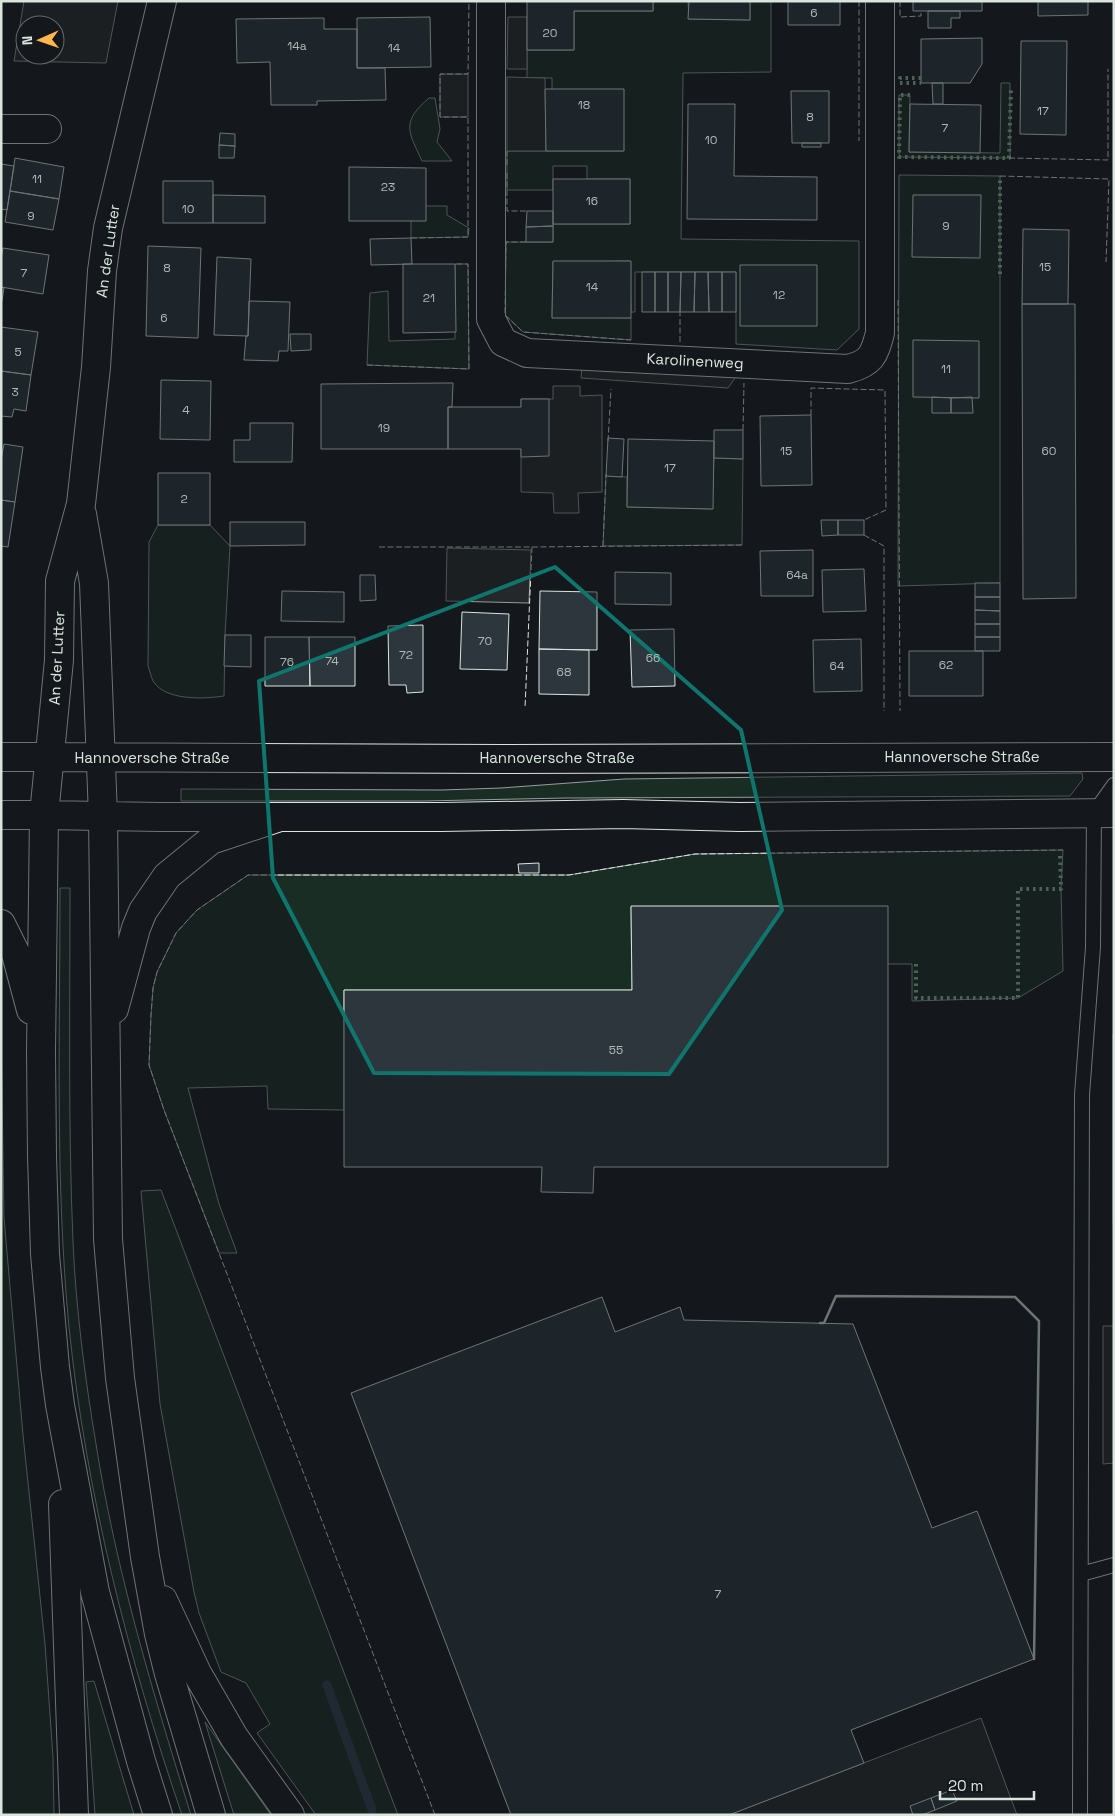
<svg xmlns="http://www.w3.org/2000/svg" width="1115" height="1816" font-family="'Space Grotesk',sans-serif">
	<rect width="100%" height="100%" fill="#14181c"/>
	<!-- green -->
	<path fill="#1a2d24" stroke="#939e99" d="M653,1H688L689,19L750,20V1H771V72L683,73L681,239L859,241V329L837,350L736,344V272H635V312H631L630,261L553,262L552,317L631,318V340L523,332L505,315L506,242H553V224H630V179H587V166H553V190H507V151H623L552,89V78H527V50H574V11H653Z
		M1001,83H1010V158L899,157V95H910L909,152L1000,153Z
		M429,98H435L440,129L437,142L452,161H422C408,131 401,122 429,98Z
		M899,175L1000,176V583L898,586Z
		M426,206H447V215L469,228L468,237L411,238V221Z
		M455,264H468L469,369L367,365L370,293L388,291L389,341L455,339Z
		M714,458L743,459L742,545L603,546L606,476L627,477V507L712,509Z
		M158,525H210L230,546L225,635L224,696C204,699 165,701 153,681C151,677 150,671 148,666L149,542Z
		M1082,773L1083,779L1070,796L566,798L423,801H181V789L442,790L501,788L624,779Z
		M1063,850L1061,889L1063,971L1018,998L912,1001V964H888L631,907L632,990H344V1110L268,1109L267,1086L188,1088L219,1204L237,1253H219L164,1110L149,1065L151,1015L153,988L157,972L176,933L197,910L248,875H569L695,854Z
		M60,888H70C70,1006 68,1124 73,1242C76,1310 85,1378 96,1444C116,1571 153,1693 191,1815H182C128,1657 86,1493 69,1327C55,1182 60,1034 60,888Z
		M1,1031L4,1218L23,1435L45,1644L53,1757L54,1815H1Z
		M161,1190L398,1815H316L257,1733L270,1724L246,1683L221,1672L199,1613L194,1592L160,1404L141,1191Z
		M94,1681L134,1815H95L86,1682Z
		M205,1722L271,1815H234Z"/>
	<!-- parking -->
	<path fill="#24282b" stroke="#939e99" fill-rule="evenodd" d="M24,1H118L106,63L14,61ZM25,25H55V55H25Z
		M508,17H527V69H507Z
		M440,74H468V117H440Z
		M507,77L545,78L546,151H507Z
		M582,367L737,375L728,388L581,378Z
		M553,386H580V396L602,395V492L578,493L579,513H554L553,493L521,492V399H553Z
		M447,548L531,550L529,603L446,601Z
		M1113,1034H1114V1256L1113,1216Z
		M1103,1326H1114V1463L1103,1464Z
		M981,1718L1017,1815H728Z"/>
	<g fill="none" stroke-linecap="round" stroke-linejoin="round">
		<!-- stream -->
		<path stroke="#2f3f4d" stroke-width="9" d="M327,1685L372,1810"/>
	</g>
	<!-- building -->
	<path fill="#2c363c" stroke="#d8e6dc" d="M527,1H653V11H574V50H527Z
		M689,1H750V20L688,19Z
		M788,1H840V25H788Z
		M913,1H982V11H913Z
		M1038,1H1088V15L1038,16Z
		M928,11H960V18H951V28H928Z
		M430,17L431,67L357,68V18Z
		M324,18V29H357V68H385L386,100L317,101V105H271L270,62L237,63L236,19Z
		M982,38V64L970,83H921V39Z
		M1021,41H1067L1066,135L1020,134Z
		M932,83H943V104H933Z
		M545,89H624V151H546Z
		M791,91H829V143H792Z
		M688,104H735L734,176L817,177V220L687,219Z
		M910,104L981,105L980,153L909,152Z
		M220,133L235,134V146L219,145Z
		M802,143H821V147H802Z
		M219,145L235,146L234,158H219Z
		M15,158L64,167L59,199L10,191Z
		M1,164L14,166L7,210L1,209Z
		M349,167L426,168V221H349Z
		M553,179H630V224H553Z
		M163,181H213V223H163Z
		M10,191L59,199L53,230L5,222Z
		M213,195L265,196V223H213Z
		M913,195H981L980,258L912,257Z
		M527,211H553V226L526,227Z
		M553,226V242H526V227Z
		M1023,229L1069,230L1068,304H1022Z
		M411,238L412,264L371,265L370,239Z
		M148,246L201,248L198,338L146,336Z
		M3,248L49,255L43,294L1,287V259Z
		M217,257L251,259L248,336L214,335Z
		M553,261H631V318H552Z
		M403,264H455L456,332L403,333Z
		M740,265H817V326H740Z
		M642,272H655V312H642Z
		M655,272H668V312H655Z
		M668,272H681L680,312H668Z
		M681,272H695L694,312H680Z
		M695,272H708L709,312H694Z
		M708,272H722V312H709Z
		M722,272H736V312H722Z
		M1,287L4,288L2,301L1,300Z
		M249,301L290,302L288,351H279L278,361L244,360L246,336H248Z
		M1022,304H1075L1076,598L1023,599Z
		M1,327L38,332L31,375L1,371Z
		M290,334H311V350L291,351Z
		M913,340L979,341V398L913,397Z
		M1,371L31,375L26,411L14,409L12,417L1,416Z
		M161,380L211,381L210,440L160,439Z
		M447,383H453L452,407H448V449H321V384Z
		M932,397L951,398V413H932Z
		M972,397L973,413H951V398Z
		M521,399H549V456L521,457V449H448V407H521Z
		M811,415L812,485L761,486L760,416Z
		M250,423H293L292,462H234V440H250Z
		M714,430H743V459L714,458Z
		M608,438L624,439L622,477L606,476Z
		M628,439L714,441L713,509L627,507Z
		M4,444L23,447L15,502L1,500V460Z
		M158,473H210V525H158Z
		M1,500L15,502L8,547L1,546Z
		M821,520H838V535L822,536Z
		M838,520H864V535H838Z
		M230,522H305V545L230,546Z
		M813,550V596H761L760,551Z
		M864,569L866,611L823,612L822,570Z
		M615,572L671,573V605L615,604Z
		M360,575H375L376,600L360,601Z
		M975,583H1000V597H975Z
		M282,591L344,592V622L281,621Z
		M540,591L597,592V650L539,649Z
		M975,597H1000V611L975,610Z
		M975,610L1000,611V624H975Z
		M462,612L509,614L507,670L460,669Z
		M975,624H1000V637H975Z
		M423,625V692L407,693L406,685H389L388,626Z
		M674,629L675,686L632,687L630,630Z
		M225,635H251V667L224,666Z
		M265,637H309L310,686H265Z
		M309,637H355V686H310Z
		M975,637H1000V651H975Z
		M861,639L862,691L814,692L813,640Z
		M539,649L589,650V695L539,694Z
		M909,651H983V696H909Z
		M539,863V873H519L518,864Z
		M631,906H888V1167H594L593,1193L541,1192L542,1167H344V990H632Z
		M602,1297L615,1332L680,1307L684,1320L853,1324L932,1528L977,1511L1034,1659L851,1730L864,1763L729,1815H511L351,1393Z
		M952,1790L957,1801L935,1810L931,1798Z
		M931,1798L935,1810L922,1815H913L910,1806Z"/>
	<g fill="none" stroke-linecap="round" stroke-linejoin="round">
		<defs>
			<path id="lane" d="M1081,1574L1114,1565
				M1080,1815L1082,1095L1093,947L1094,813L1114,785"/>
			<path id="street" d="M491,1V319L503,342L527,353L848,369C871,363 874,356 880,333V1
				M1,129H47"/>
			<path id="secondary" d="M1,757H50
				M1,815H44"/>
			<path id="primary" d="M162,1L108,228L102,271L96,367L81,504L60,581L59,660L44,815L160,817H441L623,814L740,817L1114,813
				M82,514L94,583L103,816
				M50,757L503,759L1114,757"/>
			<path id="highway" d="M44,815L41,1052L42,1156L45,1254L55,1367L60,1405L95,1592L141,1761L158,1815
				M103,816L108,1239L120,1378L145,1557L159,1634L169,1674L211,1815
				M1,924L16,954L31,1010
				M114,1009L136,928L143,911L167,876L211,840L280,817
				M63,1504L74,1815
				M163,1600L197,1673L234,1737L290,1815"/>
		</defs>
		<!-- lane casing -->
		<use href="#lane" stroke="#d8e6dc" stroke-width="16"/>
		<!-- street casing -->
		<use href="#street" stroke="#d8e6dc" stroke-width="30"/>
		<!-- secondary casing -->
		<use href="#secondary" stroke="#d8e6dc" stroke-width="30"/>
		<!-- primary casing -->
		<use href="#primary" stroke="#d8e6dc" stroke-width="30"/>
		<!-- highway casing -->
		<use href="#highway" stroke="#d8e6dc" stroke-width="30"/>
		<!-- lane -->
		<use href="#lane" stroke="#14181c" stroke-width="14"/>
		<!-- street -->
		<use href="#street" stroke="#14181c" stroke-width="28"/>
		<!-- secondary -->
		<use href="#secondary" stroke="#14181c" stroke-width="28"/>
		<!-- primary -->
		<use href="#primary" stroke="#14181c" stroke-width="28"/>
		<!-- highway -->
		<use href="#highway" stroke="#14181c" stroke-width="28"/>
		<!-- hedge -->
		<path stroke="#8ac095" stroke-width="4" stroke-dasharray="2.5 4" stroke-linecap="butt" d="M921,78H900V83H921
			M910,95H900L899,157L1009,158L1011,88
			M1000,274V176
			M916,964V998H1018V889H1061L1060,854"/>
		<!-- fence -->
		<path stroke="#d8e6dc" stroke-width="1" stroke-dasharray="6 2.5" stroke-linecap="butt" d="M859,1V141
			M900,1V17L921,16V11
			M1009,158L1108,160V69
			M507,165V151
			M507,173V211H527
			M1000,176L1109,179L1106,262
			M411,238L468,237V117H440V74H468L469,1
			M526,242H506L505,315L523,332L631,340
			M898,300L900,711
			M680,342V312
			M367,365L469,369L468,264H455
			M811,415V388L885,390L886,510L864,520
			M743,430L744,383
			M608,441L611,389
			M864,535L884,546V711
			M603,546L606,474
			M379,547H532L525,708
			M532,547L742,545
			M435,1815L164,1110L149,1065L151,1015L153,988L157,972L176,933L197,910L248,875H569L695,854L1063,850"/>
		<!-- wall -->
		<path stroke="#d8e6dc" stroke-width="2.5" d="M820,1323H824L836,1296L1015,1297L1039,1321L1034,1659"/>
	</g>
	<!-- marked area -->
	<path d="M0 0H1115V1816H0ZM555,567L741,730L782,910L669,1074L374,1073L273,878L259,681Z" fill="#14181c" fill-opacity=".55" fill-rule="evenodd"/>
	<path fill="none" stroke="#0f766e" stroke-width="4" stroke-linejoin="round" d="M555,567L741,730L782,910L669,1074L374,1073L273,878L259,681Z"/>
	<g text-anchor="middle" stroke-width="4" stroke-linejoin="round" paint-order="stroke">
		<!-- number labels -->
		<g font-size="12" fill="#adbab4">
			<text x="814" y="17">6</text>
			<text x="550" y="37">20</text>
			<text x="297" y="50">14a</text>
			<text x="394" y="52">14</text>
			<text x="584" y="109">18</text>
			<text x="1043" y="115">17</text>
			<text x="810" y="121">8</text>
			<text x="945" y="132">7</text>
			<text x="711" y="144">10</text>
			<text x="37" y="183">11</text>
			<text x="388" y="191">23</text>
			<text x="592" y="205">16</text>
			<text x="188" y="213">10</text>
			<text x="31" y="220">9</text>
			<text x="946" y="230">9</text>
			<text x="1045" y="271">15</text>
			<text x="167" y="272">8</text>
			<text x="24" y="277">7</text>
			<text x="592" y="291">14</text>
			<text x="779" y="299">12</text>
			<text x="429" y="302">21</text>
			<text x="164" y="322">6</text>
			<text x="18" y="356">5</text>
			<text x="946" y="373">11</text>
			<text x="15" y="396">3</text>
			<text x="186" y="414">4</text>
			<text x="384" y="432">19</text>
			<text x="786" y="455">15</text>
			<text x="1049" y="455">60</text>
			<text x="670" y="472">17</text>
			<text x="184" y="503">2</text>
			<text x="797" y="579">64a</text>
			<text x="485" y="645">70</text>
			<text x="406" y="659">72</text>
			<text x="653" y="662">66</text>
			<text x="332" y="665">74</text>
			<text x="287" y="666">76</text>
			<text x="946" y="669">62</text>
			<text x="837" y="670">64</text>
			<text x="564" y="676">68</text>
			<text x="616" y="1054">55</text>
			<text x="718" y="1598">7</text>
		</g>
		<!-- street labels -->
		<g font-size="15" fill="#d8e6dc" stroke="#14181c">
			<text transform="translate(108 251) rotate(-82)" y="5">An der Lutter</text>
			<text transform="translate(695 361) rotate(3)" y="5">Karolinenweg</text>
			<text transform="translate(57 658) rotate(-87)" y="5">An der Lutter</text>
			<text x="962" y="762">Hannoversche Straße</text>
			<text x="152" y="763">Hannoversche Straße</text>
			<text x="557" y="763">Hannoversche Straße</text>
		</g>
	</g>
	<!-- border -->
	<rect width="1115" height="1816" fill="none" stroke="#d8e6dc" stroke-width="5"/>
	<!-- north arrow -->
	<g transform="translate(40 40) rotate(268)"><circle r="24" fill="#14181c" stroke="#626a69"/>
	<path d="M0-4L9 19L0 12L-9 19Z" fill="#ffb74d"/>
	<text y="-8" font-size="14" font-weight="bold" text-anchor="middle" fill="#d8e6dc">N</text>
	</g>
	<!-- scale -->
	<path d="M940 1791v8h94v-8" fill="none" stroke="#d8e6dc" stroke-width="2.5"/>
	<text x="948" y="1791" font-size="15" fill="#d8e6dc" stroke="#14181c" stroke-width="4" paint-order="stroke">20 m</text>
</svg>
